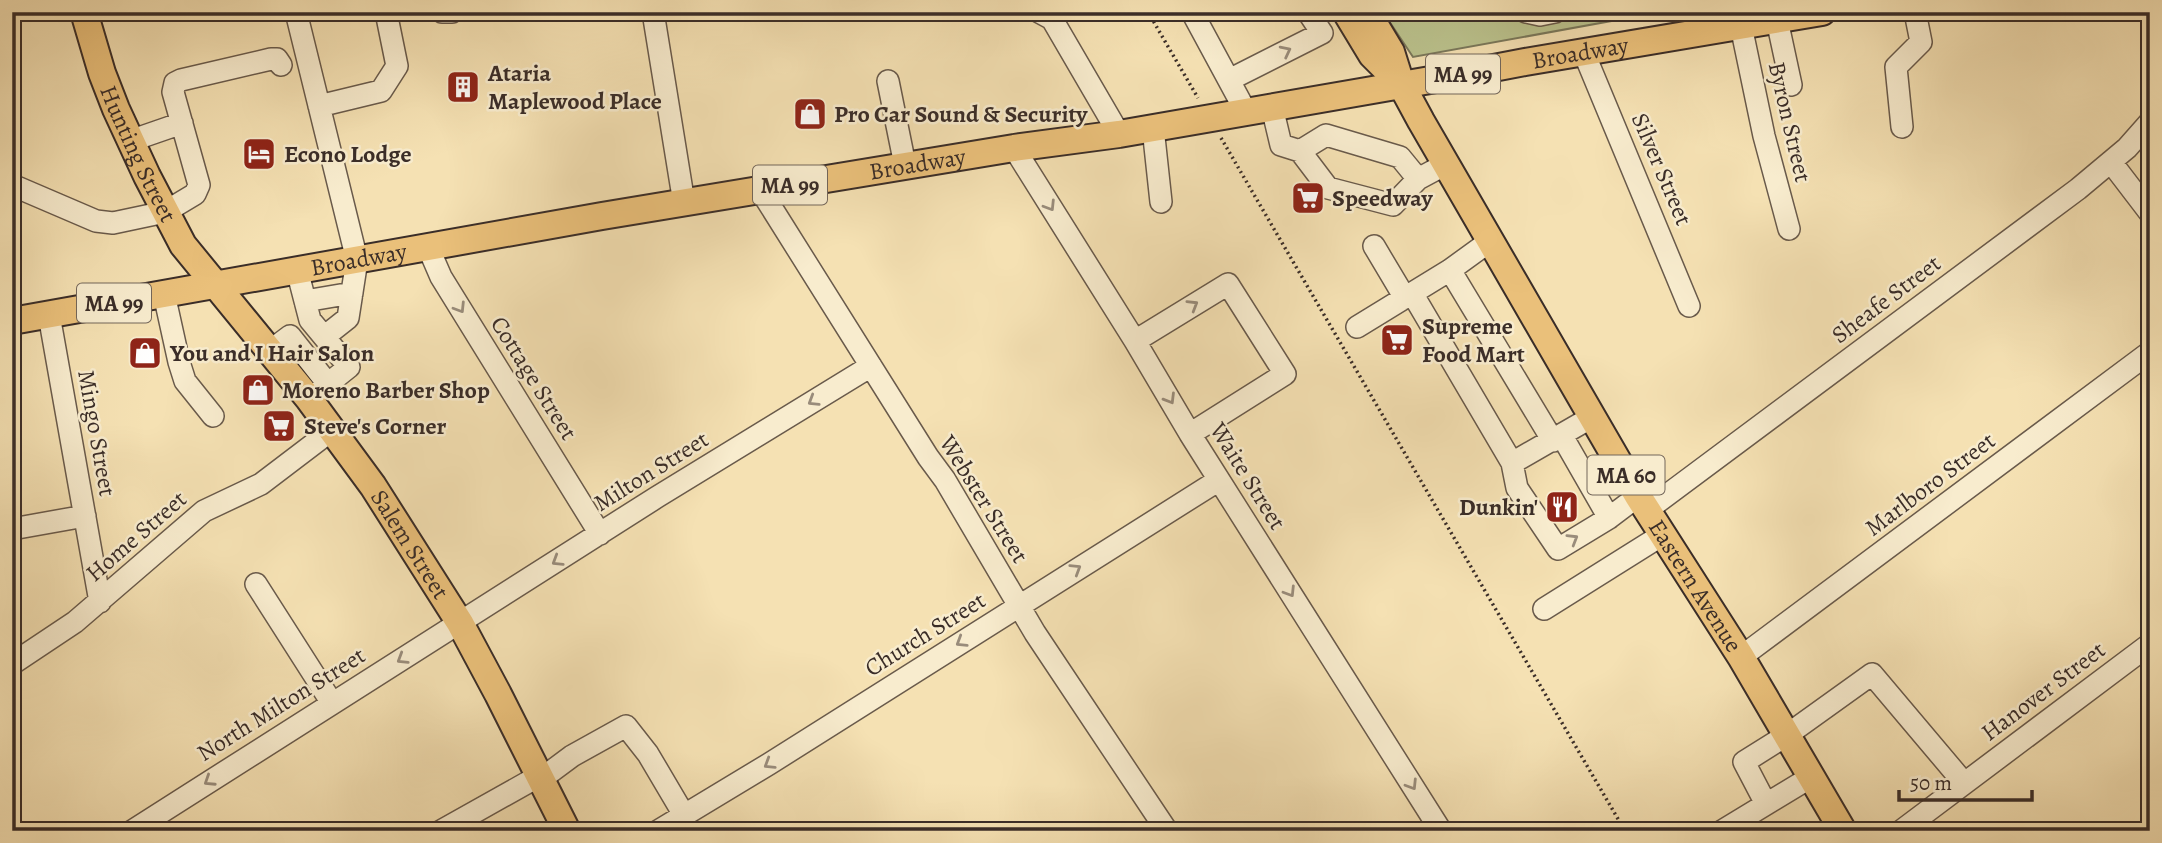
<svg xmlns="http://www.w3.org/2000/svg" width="2162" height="843" font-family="Alegreya,serif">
	<rect width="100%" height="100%" fill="#f5e1b3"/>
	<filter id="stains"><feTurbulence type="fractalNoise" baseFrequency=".00286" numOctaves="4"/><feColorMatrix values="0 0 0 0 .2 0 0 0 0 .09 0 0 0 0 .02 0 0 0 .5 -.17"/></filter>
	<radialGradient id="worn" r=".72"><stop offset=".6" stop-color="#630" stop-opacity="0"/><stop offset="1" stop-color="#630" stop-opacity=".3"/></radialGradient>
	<!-- green -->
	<path fill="#bbc38e" stroke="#7a785b" stroke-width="2" d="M1383,12H1661L1413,57Z"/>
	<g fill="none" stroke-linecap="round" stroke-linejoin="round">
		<defs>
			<path id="minor" d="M296,12L357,260L348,318L324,337
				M442,12H452
				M653,12L684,203
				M1039,12L1052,19L1119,134
				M1192,12L1246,112
				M1526,12L1540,15L1555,12
				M1777,20L1791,85
				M1741,26L1764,136L1789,229
				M1584,53L1689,306
				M1229,80L1322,33L1308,12
				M888,81L905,165
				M319,106L381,91L397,66L386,12
				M1272,107L1281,145L1300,151L1328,188L1393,205L1418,179L1446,164
				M1902,127L1896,67L1921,42L1915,12
				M1153,128L1161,202
				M130,141L182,123
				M1014,148L1135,341L1190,434L1441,831
				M1300,151L1326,135L1400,157L1418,179
				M2111,162L2150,213
				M12,185L96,221L113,223L165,212L195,194L199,185L173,92L175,83L181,80L271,59H277L281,65
				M761,191L928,457L945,480L1035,633L1167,831
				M1374,246L1405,298
				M428,247L441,277L600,534
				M297,270L310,320L349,367L309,399
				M1450,270L1553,441
				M1412,293L1512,463L1517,488L1558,549L1609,518L1638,496
				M164,294L179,362L185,381L213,416
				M305,301L352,293
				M49,315L100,602
				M1357,327L1450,270L1490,241
				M1135,341L1228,284L1285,374L1190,434
				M270,351L290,336L328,384
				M1562,436L1609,518
				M1512,463L1592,417
				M1647,510L2078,189L2127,148L2150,122
				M12,529L85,516
				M256,584L332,703
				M1544,609L1662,535
				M1741,657L2150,352
				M12,664L75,622L204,511L261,484L332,430
				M541,779L572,756L626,726L648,754L684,815
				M1766,804L1744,762L1787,735L1872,674L1964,783
				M132,831L657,497L871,366
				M441,831L539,776
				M658,831L769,764L1219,480
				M1722,831L1811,777
				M1901,831L2150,644"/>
			<g id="major">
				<path id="s1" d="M84,12L102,73L116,109L147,176L183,245L309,399L373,486L460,623L498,694L567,831"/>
				<path d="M1346,12L1372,55L1390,73"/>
				<path id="s2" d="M1367,12L1391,52L1401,84L1421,121L1638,496L1741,657L1843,831"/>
				<path id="s3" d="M12,321L602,216L1014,148L1119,134L1436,79L1525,62L1822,12"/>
			</g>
		</defs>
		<!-- minor casing -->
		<use href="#minor" stroke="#695a4b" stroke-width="24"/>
		<!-- major casing -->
		<use href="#major" stroke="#3a2d28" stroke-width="30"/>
		<!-- path -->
		<path stroke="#3a2d28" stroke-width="3.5" stroke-dasharray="2 3.5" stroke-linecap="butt" d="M1148,12L1198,98
			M1221,138L1625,831"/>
		<!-- minor -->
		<use href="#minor" stroke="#f8ecce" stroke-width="21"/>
		<!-- major -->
		<use href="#major" stroke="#eac07a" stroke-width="26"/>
	</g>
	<!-- one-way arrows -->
	<defs><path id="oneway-chevron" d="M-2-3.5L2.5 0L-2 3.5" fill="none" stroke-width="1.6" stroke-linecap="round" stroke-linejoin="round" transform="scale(1.75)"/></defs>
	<g stroke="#998c7b">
		<use href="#oneway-chevron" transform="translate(1286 51) rotate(-27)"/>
		<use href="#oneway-chevron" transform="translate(1050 206) rotate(58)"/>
		<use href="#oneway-chevron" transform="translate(1193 305) rotate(-31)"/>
		<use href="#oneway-chevron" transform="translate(460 308) rotate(58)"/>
		<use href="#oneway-chevron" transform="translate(1170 399) rotate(59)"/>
		<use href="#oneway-chevron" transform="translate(813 401) rotate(148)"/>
		<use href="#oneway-chevron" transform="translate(1573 539) rotate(-31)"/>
		<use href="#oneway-chevron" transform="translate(557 561) rotate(148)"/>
		<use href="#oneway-chevron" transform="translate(1076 569) rotate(-32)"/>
		<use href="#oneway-chevron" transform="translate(1290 592) rotate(58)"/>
		<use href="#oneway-chevron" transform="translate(961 642) rotate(148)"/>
		<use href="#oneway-chevron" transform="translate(402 659) rotate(148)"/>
		<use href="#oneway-chevron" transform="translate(769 764) rotate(148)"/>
		<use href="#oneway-chevron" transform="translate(209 781) rotate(147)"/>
		<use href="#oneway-chevron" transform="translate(1412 785) rotate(58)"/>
	</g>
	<!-- icons -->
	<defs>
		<symbol id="building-square" viewBox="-11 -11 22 22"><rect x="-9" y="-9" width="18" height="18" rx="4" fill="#8f2418" stroke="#f8ecce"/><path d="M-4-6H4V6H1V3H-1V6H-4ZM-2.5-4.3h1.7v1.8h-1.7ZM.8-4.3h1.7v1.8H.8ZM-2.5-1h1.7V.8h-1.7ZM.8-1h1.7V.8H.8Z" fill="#fff"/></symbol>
		<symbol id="shop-square" viewBox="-11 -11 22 22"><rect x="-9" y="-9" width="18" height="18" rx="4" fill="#8f2418" stroke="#f8ecce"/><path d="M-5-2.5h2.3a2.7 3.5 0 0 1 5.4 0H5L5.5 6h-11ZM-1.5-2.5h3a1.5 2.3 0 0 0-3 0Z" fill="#fff"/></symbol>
		<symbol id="hotel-square" viewBox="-11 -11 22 22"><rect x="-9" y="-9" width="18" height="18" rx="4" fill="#8f2418" stroke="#f8ecce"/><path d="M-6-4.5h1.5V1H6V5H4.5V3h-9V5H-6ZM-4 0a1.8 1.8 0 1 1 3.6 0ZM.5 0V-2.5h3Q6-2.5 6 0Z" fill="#fff"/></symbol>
		<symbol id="supermarket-square" viewBox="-11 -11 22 22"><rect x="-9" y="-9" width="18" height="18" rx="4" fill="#8f2418" stroke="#f8ecce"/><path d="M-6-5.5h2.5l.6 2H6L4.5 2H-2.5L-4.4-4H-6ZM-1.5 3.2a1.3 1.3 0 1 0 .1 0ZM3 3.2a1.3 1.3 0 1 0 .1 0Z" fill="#fff"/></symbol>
		<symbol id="restaurant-square" viewBox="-11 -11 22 22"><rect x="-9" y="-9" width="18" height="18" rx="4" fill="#8f2418" stroke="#f8ecce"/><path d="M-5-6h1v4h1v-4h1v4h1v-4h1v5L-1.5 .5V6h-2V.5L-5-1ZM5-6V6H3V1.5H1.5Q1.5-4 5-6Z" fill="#fff"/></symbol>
	</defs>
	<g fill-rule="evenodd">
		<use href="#building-square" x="444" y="68" width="38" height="38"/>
		<use href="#shop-square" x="791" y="95" width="38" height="38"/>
		<use href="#hotel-square" x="240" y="135" width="38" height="38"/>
		<use href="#supermarket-square" x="1289" y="179" width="38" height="38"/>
		<use href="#supermarket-square" x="1378" y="321" width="38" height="38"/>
		<use href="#shop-square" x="126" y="334" width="38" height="38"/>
		<use href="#shop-square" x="239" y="371" width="38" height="38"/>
		<use href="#supermarket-square" x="260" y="407" width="38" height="38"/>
		<use href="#restaurant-square" x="1543" y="488" width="38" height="38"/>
	</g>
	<g text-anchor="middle" stroke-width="5" stroke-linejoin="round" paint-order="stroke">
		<!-- shield labels -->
		<g fill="#f8ecce" stroke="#73665a" stroke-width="2">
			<rect x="1426" y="54.5" width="74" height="39" rx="5"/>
			<rect x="753" y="165.5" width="74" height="39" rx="5"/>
			<rect x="77" y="283.5" width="74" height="39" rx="5"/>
			<rect x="1587.5" y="455.5" width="77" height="39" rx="5"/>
		</g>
		<g font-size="23" font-weight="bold" fill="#3a2d28">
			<text x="1463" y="82">MA 99</text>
			<text x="790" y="193">MA 99</text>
			<text x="114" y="311">MA 99</text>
			<text x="1626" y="483">MA 60</text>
		</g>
		<!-- street labels -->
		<g font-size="24" fill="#3a2d28" stroke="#f8ecce">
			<text dy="8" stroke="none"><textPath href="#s3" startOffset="1591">Broadway</textPath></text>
			<text transform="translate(1790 122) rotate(77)" y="8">Byron Street</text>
			<text dy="8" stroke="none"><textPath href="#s1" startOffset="152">Hunting Street</textPath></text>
			<text dy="8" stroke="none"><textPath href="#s3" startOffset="919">Broadway</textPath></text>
			<text transform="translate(1662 169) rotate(67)" y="8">Silver Street</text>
			<text dy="8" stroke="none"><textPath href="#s3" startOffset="352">Broadway</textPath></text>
			<text transform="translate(1886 299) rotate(-37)" y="8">Sheafe Street</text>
			<text transform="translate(534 378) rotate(58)" y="8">Cottage Street</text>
			<text transform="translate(97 433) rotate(80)" y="8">Mingo Street</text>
			<text transform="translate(651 471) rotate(-32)" y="8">Milton Street</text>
			<text transform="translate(1248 476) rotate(58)" y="8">Waite Street</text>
			<text transform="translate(1930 484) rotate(-37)" y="8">Marlboro Street</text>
			<text transform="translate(984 499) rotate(58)" y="8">Webster Street</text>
			<text transform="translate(136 536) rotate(-41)" y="8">Home Street</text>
			<text dy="8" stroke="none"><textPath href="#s1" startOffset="630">Salem Street</textPath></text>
			<text dy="8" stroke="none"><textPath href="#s2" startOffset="662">Eastern Avenue</textPath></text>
			<text transform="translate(925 634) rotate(-32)" y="8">Church Street</text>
			<text transform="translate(2043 691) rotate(-37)" y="8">Hanover Street</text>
			<text transform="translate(281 704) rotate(-32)" y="8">North Milton Street</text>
		</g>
		<!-- poi labels -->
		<g font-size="24" font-weight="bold" fill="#3a2d28" stroke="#f8ecce" text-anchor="start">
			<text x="488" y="81">Ataria<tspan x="488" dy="28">Maplewood Place</tspan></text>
			<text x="834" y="122">Pro Car Sound &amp; Security</text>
			<text x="284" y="162">Econo Lodge</text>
			<text x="1332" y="206">Speedway</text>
			<text x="1422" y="334">Supreme<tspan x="1422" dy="28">Food Mart</tspan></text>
			<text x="170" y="361">You and I Hair Salon</text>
			<text x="282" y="398">Moreno Barber Shop</text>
			<text x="304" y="434">Steve's Corner</text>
			<text x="1538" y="515" text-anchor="end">Dunkin'</text>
		</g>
	</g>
	<!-- margin -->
	<rect width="2162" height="843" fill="none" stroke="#f5e1b3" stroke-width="42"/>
	<rect x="14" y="14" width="2134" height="815" fill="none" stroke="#3a2d28" stroke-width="3.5"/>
	<rect x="21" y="21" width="2120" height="801" fill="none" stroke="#3a2d28" stroke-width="2"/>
	<!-- scale -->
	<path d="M1899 790v10h133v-10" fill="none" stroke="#3a2d28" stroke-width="3.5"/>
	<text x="1910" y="790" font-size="21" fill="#3a2d28" stroke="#f8ecce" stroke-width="5" paint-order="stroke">50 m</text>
	<rect width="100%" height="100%" filter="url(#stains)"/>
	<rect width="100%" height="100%" fill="url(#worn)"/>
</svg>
